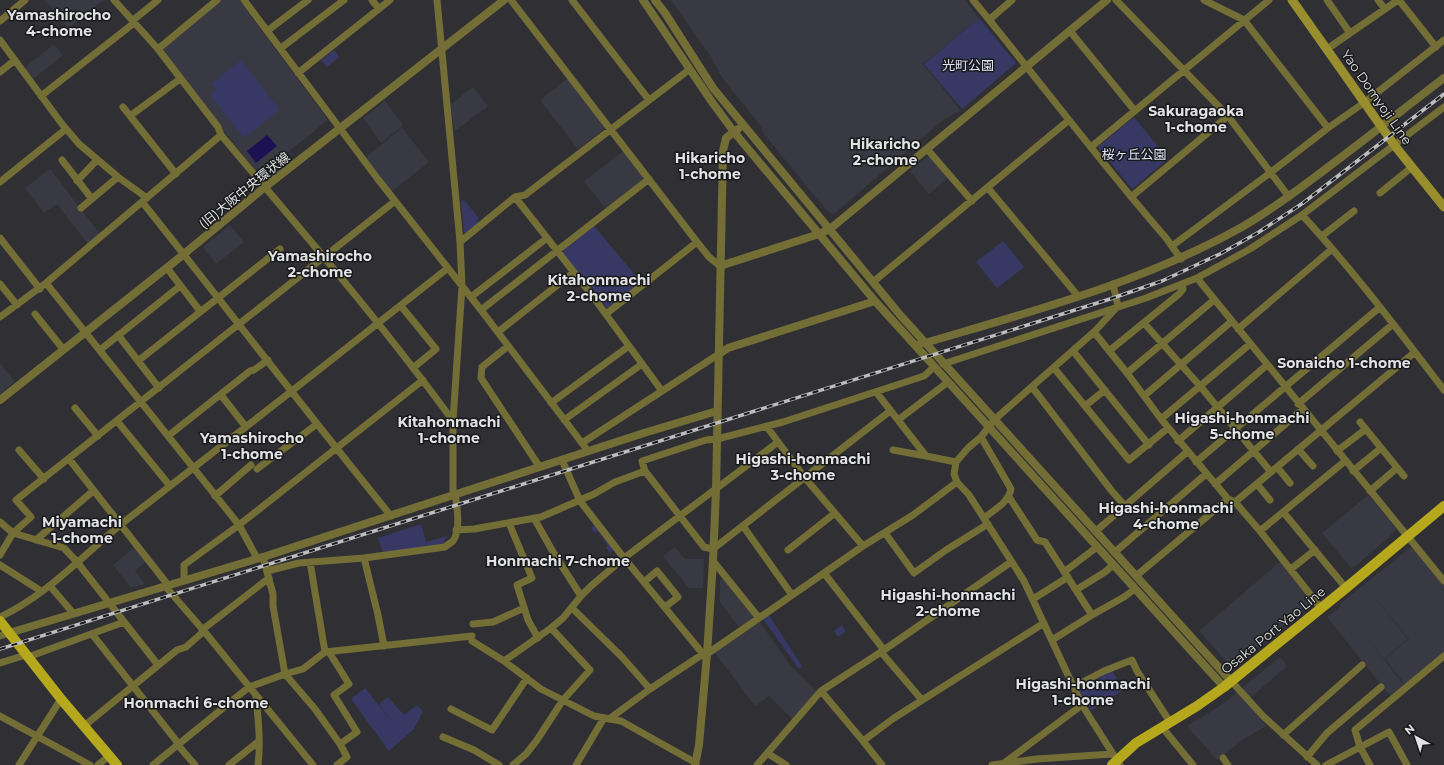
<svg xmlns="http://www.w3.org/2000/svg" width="1444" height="765" font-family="Montserrat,'Noto Sans JP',sans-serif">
	<rect width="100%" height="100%" fill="#303034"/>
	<!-- built -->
	<path fill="#383942" d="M45,0H104L68,28Z
		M218,0H239L328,120L259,175L159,49Z
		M671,0H965L979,18L923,64L961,111L944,119L834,214L828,212L764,134L760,125L721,76L711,57Z
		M54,44L63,55L33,79L26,71L27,66Z
		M568,78L604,125V129L578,149L540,100Z
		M473,87L488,106L455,131L450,105Z
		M385,101L403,125L381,143L363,118Z
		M402,128L429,162L391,192L365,158Z
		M624,151L643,175V181L606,209L584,181Z
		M927,157H931L948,178L929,194L910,171Z
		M50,169L100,234L88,244L57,204L44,213L25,188Z
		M230,225L244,242L216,264L203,247Z
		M0,363L15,382L0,394Z
		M1368,495L1397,530L1352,569L1322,533Z
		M1412,546L1444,585V653L1405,684L1385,659L1409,639L1365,585L1408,639L1384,659L1359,628L1404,685L1390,696L1327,617L1341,606L1340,604Z
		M135,547L147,561L135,571L145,584L131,588L113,565Z
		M675,547L685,559H704L703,588H689L663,556Z
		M1280,562L1312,602L1237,663L1227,662L1199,631Z
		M720,579L726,580L753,614V618L739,627L720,602Z
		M759,621L790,665L817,692L793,720L769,696L755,706L716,654V649Z
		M1280,657L1287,666L1250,698L1242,688Z
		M1238,692L1266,726L1241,741L1217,760L1187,726L1217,708Z"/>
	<!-- green -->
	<path fill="#383865" d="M979,18L1016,63L962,109L924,64Z
		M334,50L339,57L327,67L321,60Z
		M241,60L280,110L244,138L210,95L216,90L211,84Z
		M1134,117L1168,159L1132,189L1098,147Z
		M464,200L478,217V224L468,233L464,232L461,201Z
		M594,226L641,282L607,308L563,254V251Z
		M1003,241L1024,267L997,288L976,262Z
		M421,524L426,542L448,536L444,541L445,543L443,544L383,553L378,538Z
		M596,525L614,549L610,553L606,548L608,546L598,531L594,533L591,528Z
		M769,615L802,666L799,669L763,619Z
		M842,625L846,631L838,637L834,631Z
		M1112,670L1123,690L1091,711L1078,688Z
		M365,688L393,723L379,704L388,697L404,715L417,705L423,711L414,729L389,751L351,699Z"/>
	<!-- water -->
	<path fill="#1c1152" d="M267,135L277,146L256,163L247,151Z"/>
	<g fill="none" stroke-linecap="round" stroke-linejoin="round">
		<!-- minor -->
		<path stroke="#736d36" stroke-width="7" d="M114,0L158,49L218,127L221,135C300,229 381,322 453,421
			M244,0L377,178L481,310L588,451
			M372,0L379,9
			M437,0L460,242L462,286L453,421V494
			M511,0L697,242L709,257L720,266
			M572,0L649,100
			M973,0C1038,79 1099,161 1166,238L1181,259
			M1116,0L1228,116L1289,197
			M1204,0L1244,20L1328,128
			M1327,0L1350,33
			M1378,0L1385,9
			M1399,0L1436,47
			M990,19L1012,0
			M0,21L25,0
			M132,21L158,0
			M267,31L308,0
			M1070,31L1135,111
			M0,40L62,124L79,144L118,177L147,198
			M281,48L344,0
			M158,49L217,0
			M1327,49L1398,0
			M0,72L15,60
			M298,73L390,0
			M41,96L134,23
			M123,107L176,174
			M130,116L180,79
			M1091,147L1269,0
			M927,149L972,201
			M62,160L92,199
			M77,181L97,160
			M0,182L66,129
			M988,188L1078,296
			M1380,193L1412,167
			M515,197L591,294L662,391
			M1131,197L1228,116
			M143,203C226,307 307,413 391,516
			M81,208L118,177
			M1302,215C1353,270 1398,330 1444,390
			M1322,236L1354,211
			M0,238L40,289
			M460,242L515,197L525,195L690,69
			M1172,246L1270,173L1328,128L1365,102L1444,40
			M167,268L200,311
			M1197,278L1444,581
			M873,282L1069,120
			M46,283L239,525L257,558
			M0,284L17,305
			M1113,284L1118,306L1094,332L994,420L981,437L968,448L956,462L954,474L957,482L969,495L1024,581L1082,705L1120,765
			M471,297L547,238
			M401,306L436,349L413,368
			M481,310L649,179
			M35,314L63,349
			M606,314L697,242
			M0,317L46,283L221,135
			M1144,323L1200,386L1271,472
			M1238,329L1332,249
			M498,332L574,272
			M1094,332L1127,373L1161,419L1228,499L1235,502L1260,531L1321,608
			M118,335L159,388
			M508,346L482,367L481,378L539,466
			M100,350L180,286
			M1073,351L1149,445
			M1109,351L1179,294L1183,289L1182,284
			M138,361L280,249
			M943,364L1146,298L1197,278L1250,249L1302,215L1444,107
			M1054,368L1129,460L1168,428
			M1127,373L1214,300
			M1032,387L1111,490L1124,505
			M876,392L898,420L948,382
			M221,395L246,427
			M1144,396L1232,321
			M551,403L629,346
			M1298,404L1393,324
			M1085,406L1105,390
			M75,408L98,436
			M890,411L713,549L704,547L645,471L642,461L706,440L717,439L783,422L924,376L934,367
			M1161,419L1250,344
			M564,420L642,364
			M898,420L926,456L956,462
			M117,421L170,486
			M1360,422L1404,476
			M767,427L805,478L863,546
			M168,436L250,371L254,370L268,360
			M981,437L1011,489C1008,503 995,509 984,518
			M1178,441L1267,365
			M582,443L719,354
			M1298,449L1313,466
			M19,450L44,479
			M893,450L926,456
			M1337,451L1366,429
			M69,459L168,585
			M562,460L580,501L624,558L703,654
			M1196,462L1380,307
			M1277,467L1290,483
			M257,469L317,424
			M1353,471L1381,448
			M1215,484L1303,409
			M1257,484L1270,500
			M1370,491L1397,468
			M215,496L251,465
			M1009,497L1037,540L1045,542L1092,615
			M1235,502L1415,352
			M1284,513L1346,588
			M534,518L553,552L581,596
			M0,522L13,533L64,548L77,562L158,665
			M509,523L532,578L517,585L528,620L538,638
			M743,526L792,595
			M456,530L474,529L541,517L594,494L615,482L645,471
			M1096,531L1187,452
			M1260,531L1345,461
			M885,533L914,573L946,550L988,524
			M36,540L93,491
			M788,550L835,513
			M1115,552L1206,474
			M0,555L13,533L31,517L16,500L395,201
			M263,557L273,594V606L285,674L315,709L340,744L347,757L337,765
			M364,558L378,615L384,646
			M713,561L759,618
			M310,562L325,652
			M0,565L41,591
			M1291,569L1315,550
			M267,571L299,563L364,558L445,547C447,545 451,543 453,541C461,530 457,506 455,493
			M1064,572L1097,547
			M824,573L884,650
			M1136,576L1228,499
			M184,580V565L239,525L423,380
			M644,582L657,571L678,597L665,607
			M50,586L73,613
			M165,586L204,631L313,765
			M1076,590L1105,572L1113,565
			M1033,599L1068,577
			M572,608L622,657L650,689
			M0,617C48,595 88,550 129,518C236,435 342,352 448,268
			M473,624L493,622L524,608
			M202,630L269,578
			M92,634L178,743
			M0,636L9,633
			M1052,640L1092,615L1124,597L1135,589
			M472,641L504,661L541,689L594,716L621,721L696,763
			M329,652L349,684L334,695L357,732L340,744
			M881,652L922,700
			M28,657L124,622
			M504,661L551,628L563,618L581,596L591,586L624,558L778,442
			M0,663L26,655
			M1231,681L1263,716L1317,765
			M1073,687L1104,671L1132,660L1137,671L1170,722
			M821,691L863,741L882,765
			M256,696C258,719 261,742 258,765
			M451,709L492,730L527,678
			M0,716L90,765
			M609,719L650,689L703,654H707L863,546L913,515L957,482
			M84,726L177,650L186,647L204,631
			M1162,727L1193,765
			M1283,735L1362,665
			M443,737L474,750L499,765
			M863,741L894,718L1044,623
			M177,744L195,765
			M767,753L786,765
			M1307,757L1327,733L1381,687
			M1223,758L1228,765
			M1004,763L1082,705
			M19,765L61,699
			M98,765L109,756
			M153,765L249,687L285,674L303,669L325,652L472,636
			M229,765L259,741
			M513,765L526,754L537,740L563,700L590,670L551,628
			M576,765L604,718
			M757,765L821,691L881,652L1011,562
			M992,765L1037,759L1112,754
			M1326,765L1389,732L1407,765
			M1370,765L1360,747L1355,730L1444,656"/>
		<!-- tertiary -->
		<path stroke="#736d36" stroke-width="8" d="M643,0L712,102L734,132L875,301L1224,687
			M655,0L665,13L713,88L901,316L1231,681
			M720,266L819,234L830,229L1107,0
			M921,343H925C1033,311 1144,282 1242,227C1268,212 1291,195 1315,177C1358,145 1401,111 1444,78
			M719,354L728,348L875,301
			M0,400L184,254L265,187L504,0
			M9,633L263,557L644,433L717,411
			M695,765L699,745L707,654L713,561L716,490L723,151L726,138L738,129"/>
		<!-- secondary -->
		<path stroke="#998e2e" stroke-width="9" d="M1292,0L1395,146L1444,207"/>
		<!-- primary -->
		<path stroke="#b6a81d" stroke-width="10" d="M0,621L61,699L117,765
			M1112,765L1136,743L1197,706L1224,687L1346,588L1444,506"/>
		<defs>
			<path id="rail" d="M0,649L1110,299L1162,281L1220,254L1259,232L1303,203L1444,94"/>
		</defs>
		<!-- rail casing -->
		<use href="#rail" stroke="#bebec0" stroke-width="3.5"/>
		<!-- rail -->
		<use href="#rail" stroke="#18191a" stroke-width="2" stroke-dasharray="6" stroke-linecap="butt"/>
	</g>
	<g text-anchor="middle" stroke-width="3" stroke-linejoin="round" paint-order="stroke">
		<!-- park labels -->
		<g font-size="13" fill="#e1e3f7" stroke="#18191a">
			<text x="968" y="70">光町公園</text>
			<text x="1134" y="159">桜ヶ丘公園</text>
		</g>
		<!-- street labels -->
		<g font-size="13" fill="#e3e3e5" stroke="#18191a">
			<text transform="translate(1377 97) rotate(55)" y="5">Yao Domyoji Line</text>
			<text transform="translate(244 190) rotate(-39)" y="5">(旧)大阪中央環状線</text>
			<text transform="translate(1273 630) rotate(-39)" y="5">Osaka Port Yao Line</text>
		</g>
		<!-- neighbourhood labels -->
		<g font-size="14" font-weight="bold" fill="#e3e3e5" stroke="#18191a">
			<text x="59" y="20">Yamashirocho<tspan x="59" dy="16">4-chome</tspan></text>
			<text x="1196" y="116">Sakuragaoka<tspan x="1196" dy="16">1-chome</tspan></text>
			<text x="885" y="149">Hikaricho<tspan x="885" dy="16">2-chome</tspan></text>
			<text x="710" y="163">Hikaricho<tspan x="710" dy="16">1-chome</tspan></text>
			<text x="320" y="261">Yamashirocho<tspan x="320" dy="16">2-chome</tspan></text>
			<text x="599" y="285">Kitahonmachi<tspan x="599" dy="16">2-chome</tspan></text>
			<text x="1344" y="368">Sonaicho 1-chome</text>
			<text x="1242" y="423">Higashi-honmachi<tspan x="1242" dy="16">5-chome</tspan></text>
			<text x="449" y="427">Kitahonmachi<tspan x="449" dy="16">1-chome</tspan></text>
			<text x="252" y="443">Yamashirocho<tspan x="252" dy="16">1-chome</tspan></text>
			<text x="803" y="464">Higashi-honmachi<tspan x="803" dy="16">3-chome</tspan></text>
			<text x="1166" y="513">Higashi-honmachi<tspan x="1166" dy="16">4-chome</tspan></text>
			<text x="82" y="527">Miyamachi<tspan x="82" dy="16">1-chome</tspan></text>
			<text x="558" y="566">Honmachi 7-chome</text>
			<text x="948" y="600">Higashi-honmachi<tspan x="948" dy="16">2-chome</tspan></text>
			<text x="1083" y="689">Higashi-honmachi<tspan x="1083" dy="16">1-chome</tspan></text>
			<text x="196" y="708">Honmachi 6-chome</text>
		</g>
	</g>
	<!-- north arrow -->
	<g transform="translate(1416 737) rotate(320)" stroke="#18191a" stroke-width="3" paint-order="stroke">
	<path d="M0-3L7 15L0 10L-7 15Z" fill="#e3e3e5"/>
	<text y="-6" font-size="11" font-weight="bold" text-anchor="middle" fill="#e3e3e5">N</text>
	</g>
</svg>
